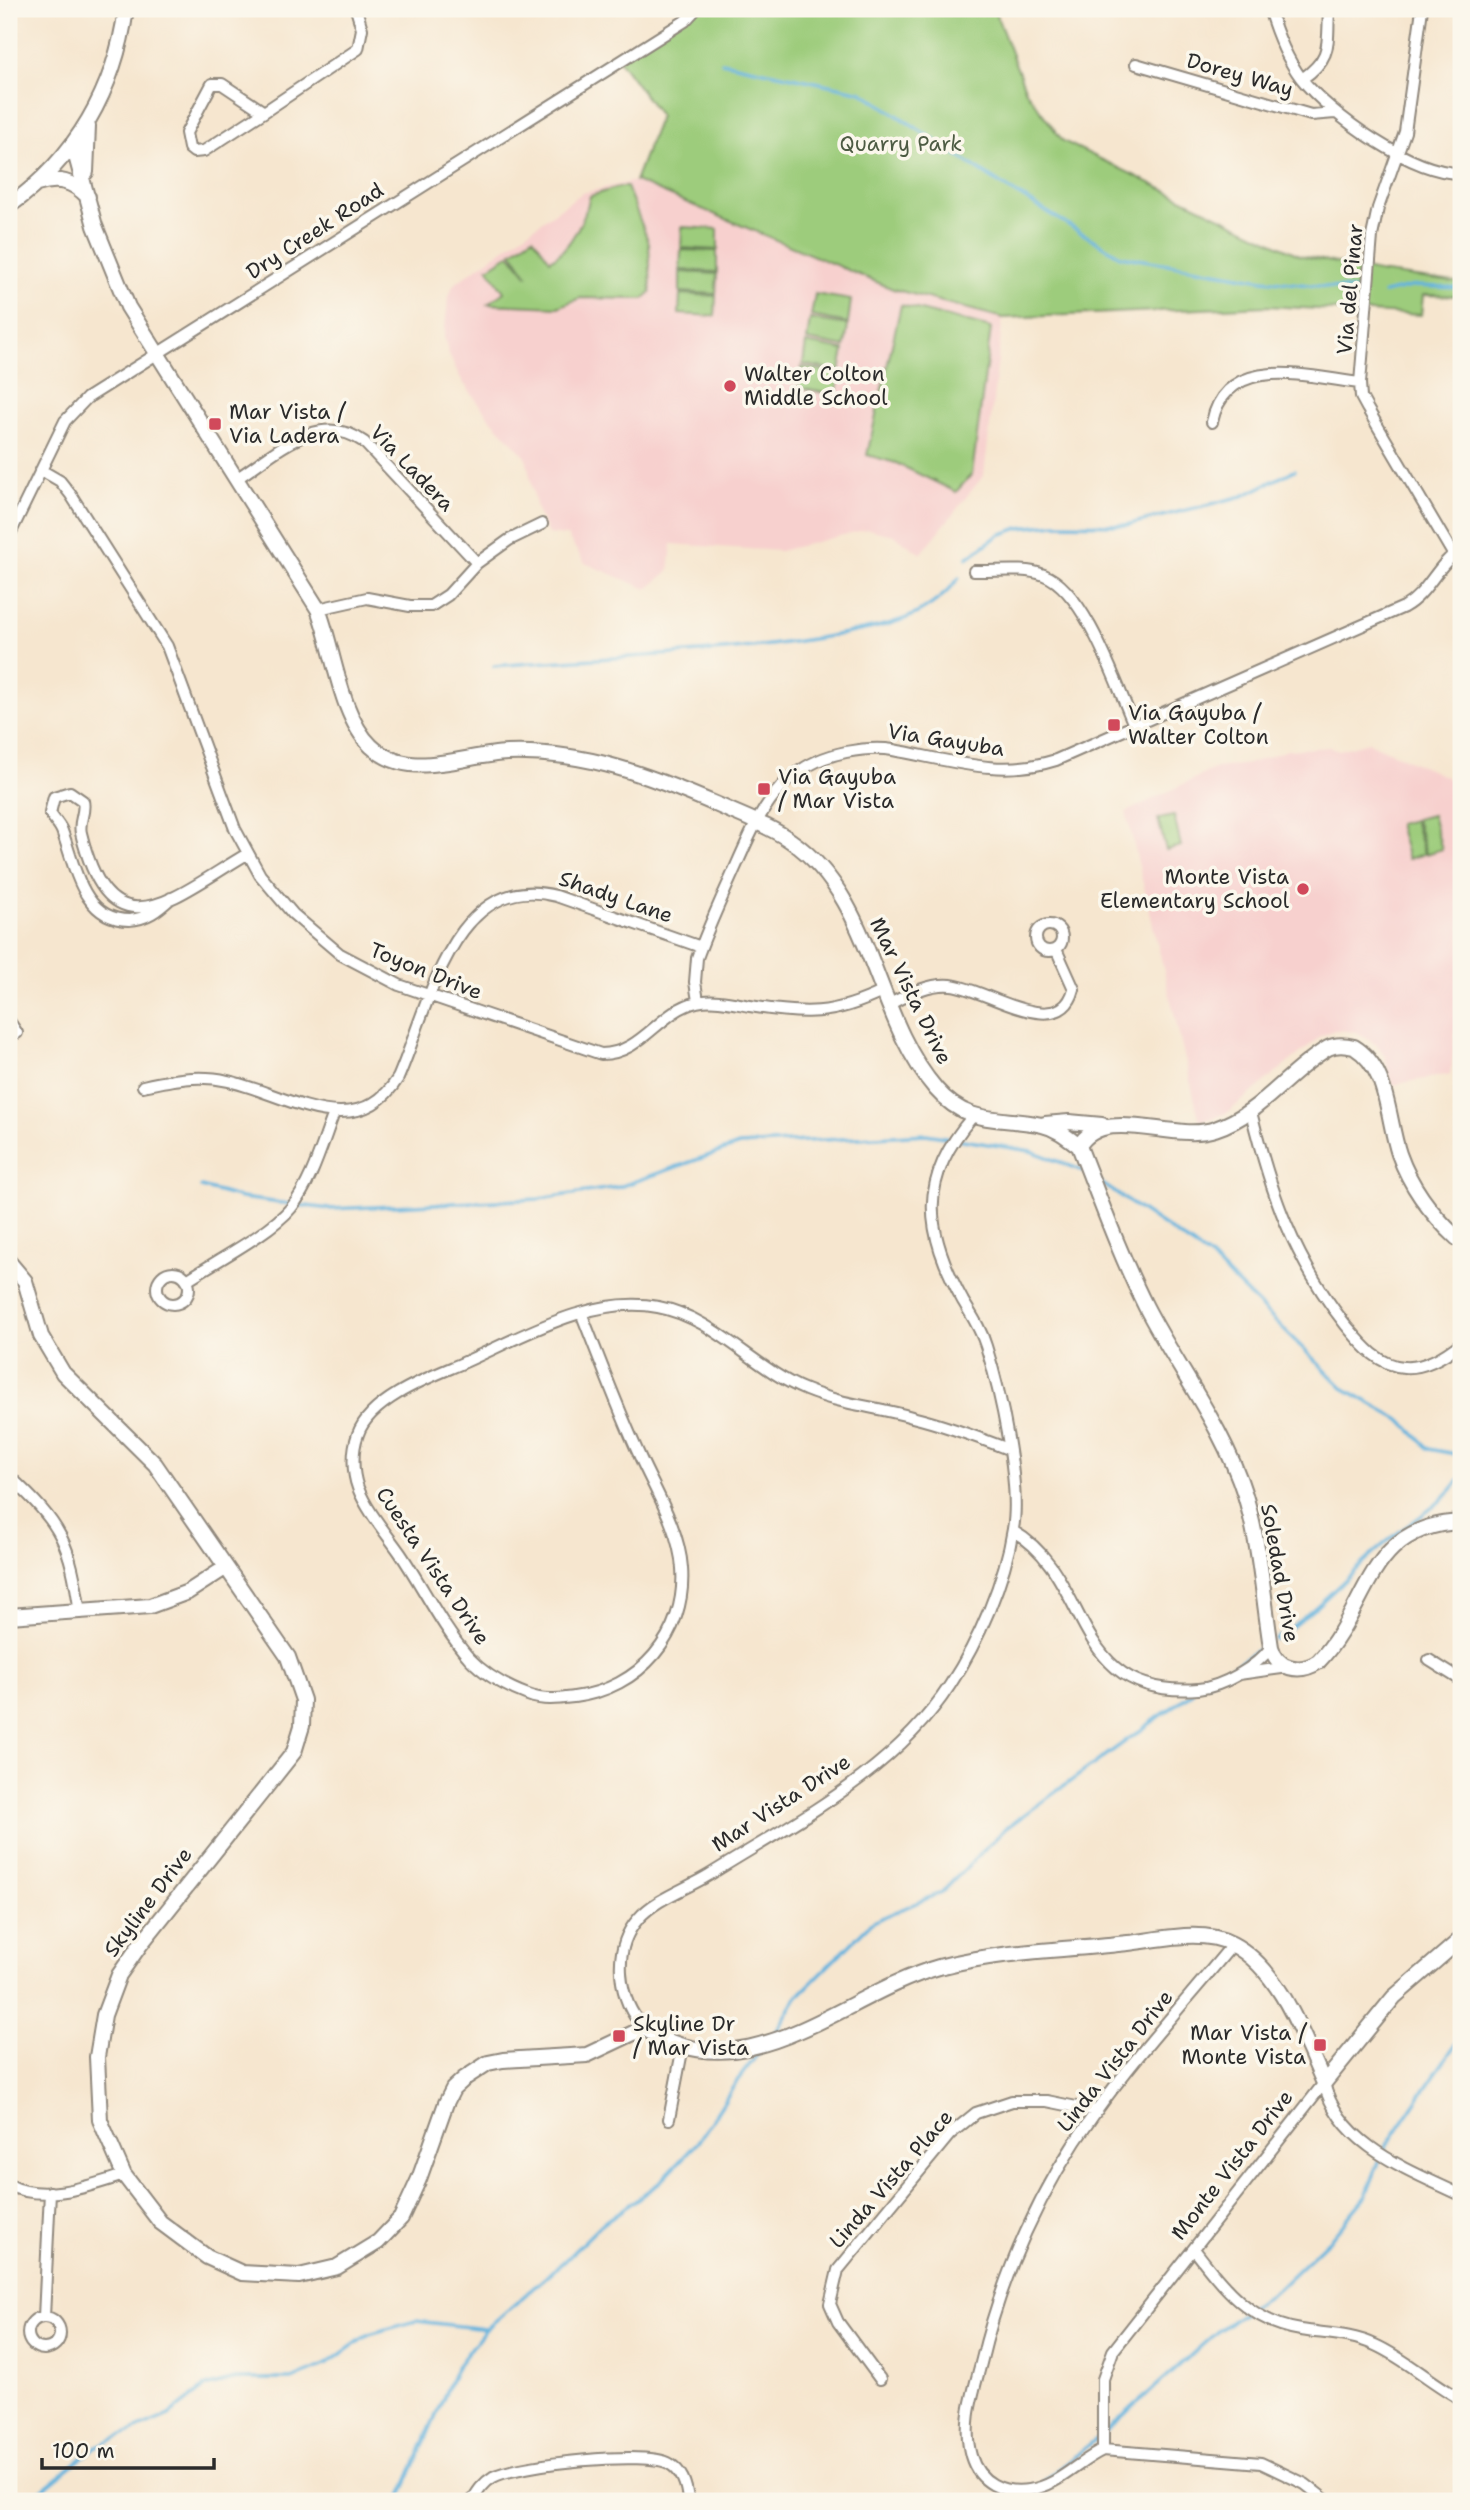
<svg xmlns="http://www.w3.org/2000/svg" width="1470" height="2510" font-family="'Shantell Sans',sans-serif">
	<rect width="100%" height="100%" fill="#fbf7ec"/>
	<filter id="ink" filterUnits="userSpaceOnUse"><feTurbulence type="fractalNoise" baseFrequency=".0143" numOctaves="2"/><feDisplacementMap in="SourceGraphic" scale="14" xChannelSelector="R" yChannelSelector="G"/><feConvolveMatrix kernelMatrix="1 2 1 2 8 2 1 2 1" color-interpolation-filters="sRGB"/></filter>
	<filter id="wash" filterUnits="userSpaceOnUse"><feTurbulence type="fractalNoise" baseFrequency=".00686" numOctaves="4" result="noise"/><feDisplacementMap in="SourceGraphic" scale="28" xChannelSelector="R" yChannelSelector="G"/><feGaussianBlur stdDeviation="1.57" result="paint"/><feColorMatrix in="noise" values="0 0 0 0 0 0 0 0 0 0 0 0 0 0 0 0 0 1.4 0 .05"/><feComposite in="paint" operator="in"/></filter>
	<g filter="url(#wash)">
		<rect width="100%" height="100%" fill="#f6e6cf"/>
		<!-- built -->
		<path fill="#f7d0ce" d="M635,181L893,289L1003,318L984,475L921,554L894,535L867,529L780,551L672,544L669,571L647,589L585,563L567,536L548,534L537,510L526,457L489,417L462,381L449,355L444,337L448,300L453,285L582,193Z
			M1369,742L1461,784V975L1451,1074L1392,1085L1385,1057L1378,1046L1357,1032L1335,1030L1321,1036L1227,1113L1200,1122L1126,812L1216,768L1248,764L1287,750L1330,747L1339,750Z"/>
		<!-- green -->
		<path fill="#9dcc7b" stroke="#647c53" stroke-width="2" d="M696,9H994L1026,91L1063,141L1299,255L1378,272L1461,283V296L1423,295L1421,315L1267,306L1003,318L893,289L635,181L660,116L619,60Z
			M619,187H627L649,243L651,292L643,299L580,298L558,307L488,304L504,292L488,268L510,254L528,276L512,252L533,237L550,260C570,250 585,218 590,196Z
			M682,227L718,229V250L681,248Z
			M681,250L717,251V272L680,270Z
			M680,272L717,274L716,294L680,292Z
			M680,294L716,296L715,316L679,314Z
			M815,294L851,300L848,323L811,316Z
			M901,305L991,328L972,474L956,492L896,463L867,455Z
			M810,319L848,325L845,347L807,340Z
			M806,343L844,350L840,371L803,364Z
			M802,367L840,373L836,395L798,388Z
			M1432,815L1442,849L1426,854L1416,819Z
			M1174,816L1181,846L1166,850L1158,819Z
			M1414,820L1424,854L1408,859L1398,824Z"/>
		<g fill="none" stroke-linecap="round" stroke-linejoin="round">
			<!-- stream -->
			<path stroke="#62b2dd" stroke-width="3.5" d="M722,62L862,92L999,183L1120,256L1263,280L1355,290
				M1384,293L1415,286L1461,288
				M967,558L999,535L1019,528L1056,524L1126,525L1243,496L1295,470
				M494,666C600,657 706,656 812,639C839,634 868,631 895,622C920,615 944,598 959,578
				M1098,1181L1210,1257L1343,1388L1402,1421L1429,1449L1461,1455
				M201,1187L241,1198L330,1209L539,1199L619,1187L739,1145L926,1134L1031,1151L1083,1171
				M1275,1639C1317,1611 1350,1572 1389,1540C1413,1520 1444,1504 1461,1477
				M1207,1683L1265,1645
				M775,2034L797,1997L872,1922L942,1892L1006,1828L1192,1693
				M1106,2431L1218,2331L1279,2288L1332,2237L1366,2196L1383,2151L1461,2036
				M1043,2482L1100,2436
				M21,2501L38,2493L97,2446L169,2415L205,2387L235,2379H292L327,2364L369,2334L416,2321L486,2329
				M399,2501L456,2368L486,2329L561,2264L603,2223L658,2184L698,2142L737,2081L761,2050
				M1020,2501L1029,2493"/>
		</g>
	</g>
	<g filter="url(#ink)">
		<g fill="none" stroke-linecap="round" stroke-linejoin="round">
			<defs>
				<path id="minor" d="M1269,9C1276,32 1286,58 1301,78C1330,115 1413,174 1461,173
					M1422,9L1405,132L1378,208L1372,236L1360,383L1361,397L1367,408L1453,554
					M1136,64L1311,115L1335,113
					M1302,79C1333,57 1327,44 1329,9
					M212,84H222L264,112L204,151L194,152L189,148L186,133Z
					M264,112L358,49L362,29L356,9
					M1212,422C1227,352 1308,377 1360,383
					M41,470L60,481L71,495L167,646L235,829L260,875L293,914L340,954L399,985L601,1054C642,1054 659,1011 697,1002C714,998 733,1003 750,1006C805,1015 833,1016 884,991
					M236,479C275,454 318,409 364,442L477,563
					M9,536L65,421L87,398L685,21L696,9
					M974,571C996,572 1023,567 1044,575C1085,590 1117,686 1134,725
					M318,609L367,598L410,606H431L448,595L477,563L509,540L542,524
					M171,898C158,910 147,919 129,920C82,920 75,865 62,831C59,824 54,820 50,813L54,797L70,792L83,801C86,813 78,821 81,833C111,957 172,898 247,854
					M1036 938a13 13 0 1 1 26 0a13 13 0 1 1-26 0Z
					M698,1001L695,982L697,958C707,930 720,902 732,875C758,817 776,766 846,752C862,749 877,747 893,750C949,760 1000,778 1056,760L1404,607C1429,593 1437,563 1461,550
					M890,1004C909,994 929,983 951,985C985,988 1060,1043 1074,989L1056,949
					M9,1021L17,1033
					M143,1086C171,1080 198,1074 228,1081C284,1093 356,1146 398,1078C428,1010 453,869 556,896L701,947
					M1251,1112C1271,1193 1293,1258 1345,1324C1361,1343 1377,1365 1404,1367C1425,1369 1446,1355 1461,1343
					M157 1288a16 16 0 1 1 32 0a16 16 0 1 1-32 0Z
					M187,1280C216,1261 270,1233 291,1208C312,1182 322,1144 334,1113
					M582,1315C601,1363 619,1412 641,1459C657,1494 679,1529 682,1568C687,1635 639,1689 574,1697C558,1699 543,1701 528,1695C507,1687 484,1674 469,1658C442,1627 423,1587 400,1553C386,1533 367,1511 358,1488C352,1472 352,1450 358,1434C369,1402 422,1380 451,1368C514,1342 587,1294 658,1307C714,1317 754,1369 806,1390C840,1404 877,1407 912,1417C945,1425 977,1437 1008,1449
					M9,1476C62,1525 70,1542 80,1613
					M1013,1531C1094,1577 1068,1699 1198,1689C1222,1687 1257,1667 1271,1647
					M1429,1660L1461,1680
					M1239,1674L1289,1667
					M1233,1944C1187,2000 1137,2054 1095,2113C1041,2187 1002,2274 981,2363C973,2394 962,2424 971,2456C979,2483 1003,2494 1029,2490C1060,2485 1077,2462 1103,2450L1261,2463L1305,2484L1327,2501
					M644,2028C618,2000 611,1950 638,1919C655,1899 686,1889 709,1875C795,1821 894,1772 950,1685C979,1641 1005,1580 1013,1529C1021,1484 1000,1390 986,1346C981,1329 972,1316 963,1301C924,1230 918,1179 973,1116
					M1324,2083C1339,2145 1409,2170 1461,2195
					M669,2119L683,2046
					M9,2185C43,2203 90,2186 124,2175
					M1194,2249C1224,2288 1250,2322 1301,2330C1326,2334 1352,2334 1375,2345C1406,2359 1431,2383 1461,2399
					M44,2317L50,2192
					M28 2333a16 16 0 1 1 32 0a16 16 0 1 1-32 0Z
					M880,2379L838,2322L830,2304L838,2270L950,2134L976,2113L1012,2101H1047L1096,2111
					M1103,2450V2379L1113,2351L1324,2083
					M472,2501C478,2491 483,2483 493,2477C517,2464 649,2450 670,2464C683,2472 687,2487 688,2501"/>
				<path id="tertiary" d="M73,145L95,226L128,307L318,609C334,650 340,716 371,746C409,782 462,755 507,753C584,750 651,776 720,806C744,817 770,826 791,841C874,898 873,1016 936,1089C969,1127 1000,1116 1042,1125C1056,1128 1067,1137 1079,1146C1104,1104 1174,1143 1215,1129C1261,1114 1287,1072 1328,1048C1336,1044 1346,1045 1354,1047C1389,1068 1387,1119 1399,1154C1411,1188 1431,1214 1457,1238L1461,1232
					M86,172L88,126
					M37,184C58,177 73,181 88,197
					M9,206C76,158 115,90 126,9
					M1045,1124L1069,1122L1102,1125
					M1079,1146C1100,1200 1120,1255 1146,1307C1178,1369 1224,1428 1245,1495C1260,1545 1263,1596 1271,1647C1277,1669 1299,1674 1318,1662C1371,1607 1365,1526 1461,1522
					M9,1262L25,1281L41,1336L63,1373L155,1464L288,1657L303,1700L302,1726L294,1752L140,1945L119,1975L104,2015L97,2057L100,2120L124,2175L160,2222L207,2257L242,2273L299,2276L337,2267L378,2242L401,2218L419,2179L446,2103L453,2089L465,2078L488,2063L503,2060L587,2055L644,2028C746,2096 843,1994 939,1967C999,1951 1066,1950 1128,1943C1159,1940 1202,1928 1232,1944C1280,1969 1303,2036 1324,2083L1394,1997L1461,1939
					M9,1616L150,1606L188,1592L225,1568"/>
			</defs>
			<!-- minor casing -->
			<use href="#minor" stroke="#90887d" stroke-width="14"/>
			<!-- tertiary casing -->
			<use href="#tertiary" stroke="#90887d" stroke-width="18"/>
			<!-- minor -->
			<use href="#minor" stroke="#fff" stroke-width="10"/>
			<!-- tertiary -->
			<use href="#tertiary" stroke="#fff" stroke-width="14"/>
		</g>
	</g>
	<!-- markers -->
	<g fill="#d1495b" stroke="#fbf7ec" stroke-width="2.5">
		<circle cx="730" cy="386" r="7"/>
		<rect x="208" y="417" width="14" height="14" rx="3.5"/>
		<rect x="1107" y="718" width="14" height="14" rx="3.5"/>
		<rect x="757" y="782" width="14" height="14" rx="3.5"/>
		<circle cx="1303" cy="889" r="7"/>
		<rect x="612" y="2029" width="14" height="14" rx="3.5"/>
		<rect x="1313" y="2038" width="14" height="14" rx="3.5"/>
	</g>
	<g text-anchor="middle" stroke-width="7" stroke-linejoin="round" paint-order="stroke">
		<!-- street labels -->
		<g font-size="21" fill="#2b2b2b" stroke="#fbf7ec">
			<text transform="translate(1240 75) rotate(16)" y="7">Dorey Way</text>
			<text transform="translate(315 231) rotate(-33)" y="7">Dry Creek Road</text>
			<text transform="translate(1350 289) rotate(-85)" y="7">Via del Pinar</text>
			<text transform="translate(412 468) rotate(46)" y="7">Via Ladera</text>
			<text transform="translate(946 740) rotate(9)" y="7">Via Gayuba</text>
			<text transform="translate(616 897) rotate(19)" y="7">Shady Lane</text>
			<text transform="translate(426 971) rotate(22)" y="7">Toyon Drive</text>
			<text transform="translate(911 991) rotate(64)" y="7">Mar Vista Drive</text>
			<text transform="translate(433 1566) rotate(56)" y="7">Cuesta Vista Drive</text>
			<text transform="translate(1280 1573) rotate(80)" y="7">Soledad Drive</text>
			<text transform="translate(781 1803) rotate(-33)" y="7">Mar Vista Drive</text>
			<text transform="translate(148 1902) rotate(-53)" y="7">Skyline Drive</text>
			<text transform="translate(1115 2061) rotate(-52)" y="7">Linda Vista Drive</text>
			<text transform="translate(1232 2165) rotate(-52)" y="7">Monte Vista Drive</text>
			<text transform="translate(891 2179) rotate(-49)" y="7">Linda Vista Place</text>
		</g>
		<!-- park labels -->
		<g font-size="21" fill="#4d5b43" stroke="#fbf7ec">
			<text x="901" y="151">Quarry Park</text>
		</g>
		<!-- poi labels -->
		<g font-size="21" fill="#2b2b2b" stroke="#fbf7ec" text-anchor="start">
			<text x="744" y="381">Walter Colton<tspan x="744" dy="24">Middle School</tspan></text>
			<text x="229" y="419">Mar Vista /<tspan x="229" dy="24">Via Ladera</tspan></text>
			<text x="1128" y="720">Via Gayuba /<tspan x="1128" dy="24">Walter Colton</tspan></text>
			<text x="778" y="784">Via Gayuba<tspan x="778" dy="24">/ Mar Vista</tspan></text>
			<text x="1289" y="884" text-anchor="end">Monte Vista<tspan x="1289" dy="24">Elementary School</tspan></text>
			<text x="633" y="2031">Skyline Dr<tspan x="633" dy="24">/ Mar Vista</tspan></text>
			<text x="1306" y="2040" text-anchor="end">Mar Vista /<tspan x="1306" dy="24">Monte Vista</tspan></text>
		</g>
	</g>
	<!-- margin -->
	<rect width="1470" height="2510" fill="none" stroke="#fbf7ec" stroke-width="35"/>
	<!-- scale -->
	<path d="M42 2458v10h172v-10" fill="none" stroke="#2b2b2b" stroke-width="3.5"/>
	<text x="52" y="2458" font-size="21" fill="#2b2b2b" stroke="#fbf7ec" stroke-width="5" paint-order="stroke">100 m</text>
</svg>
